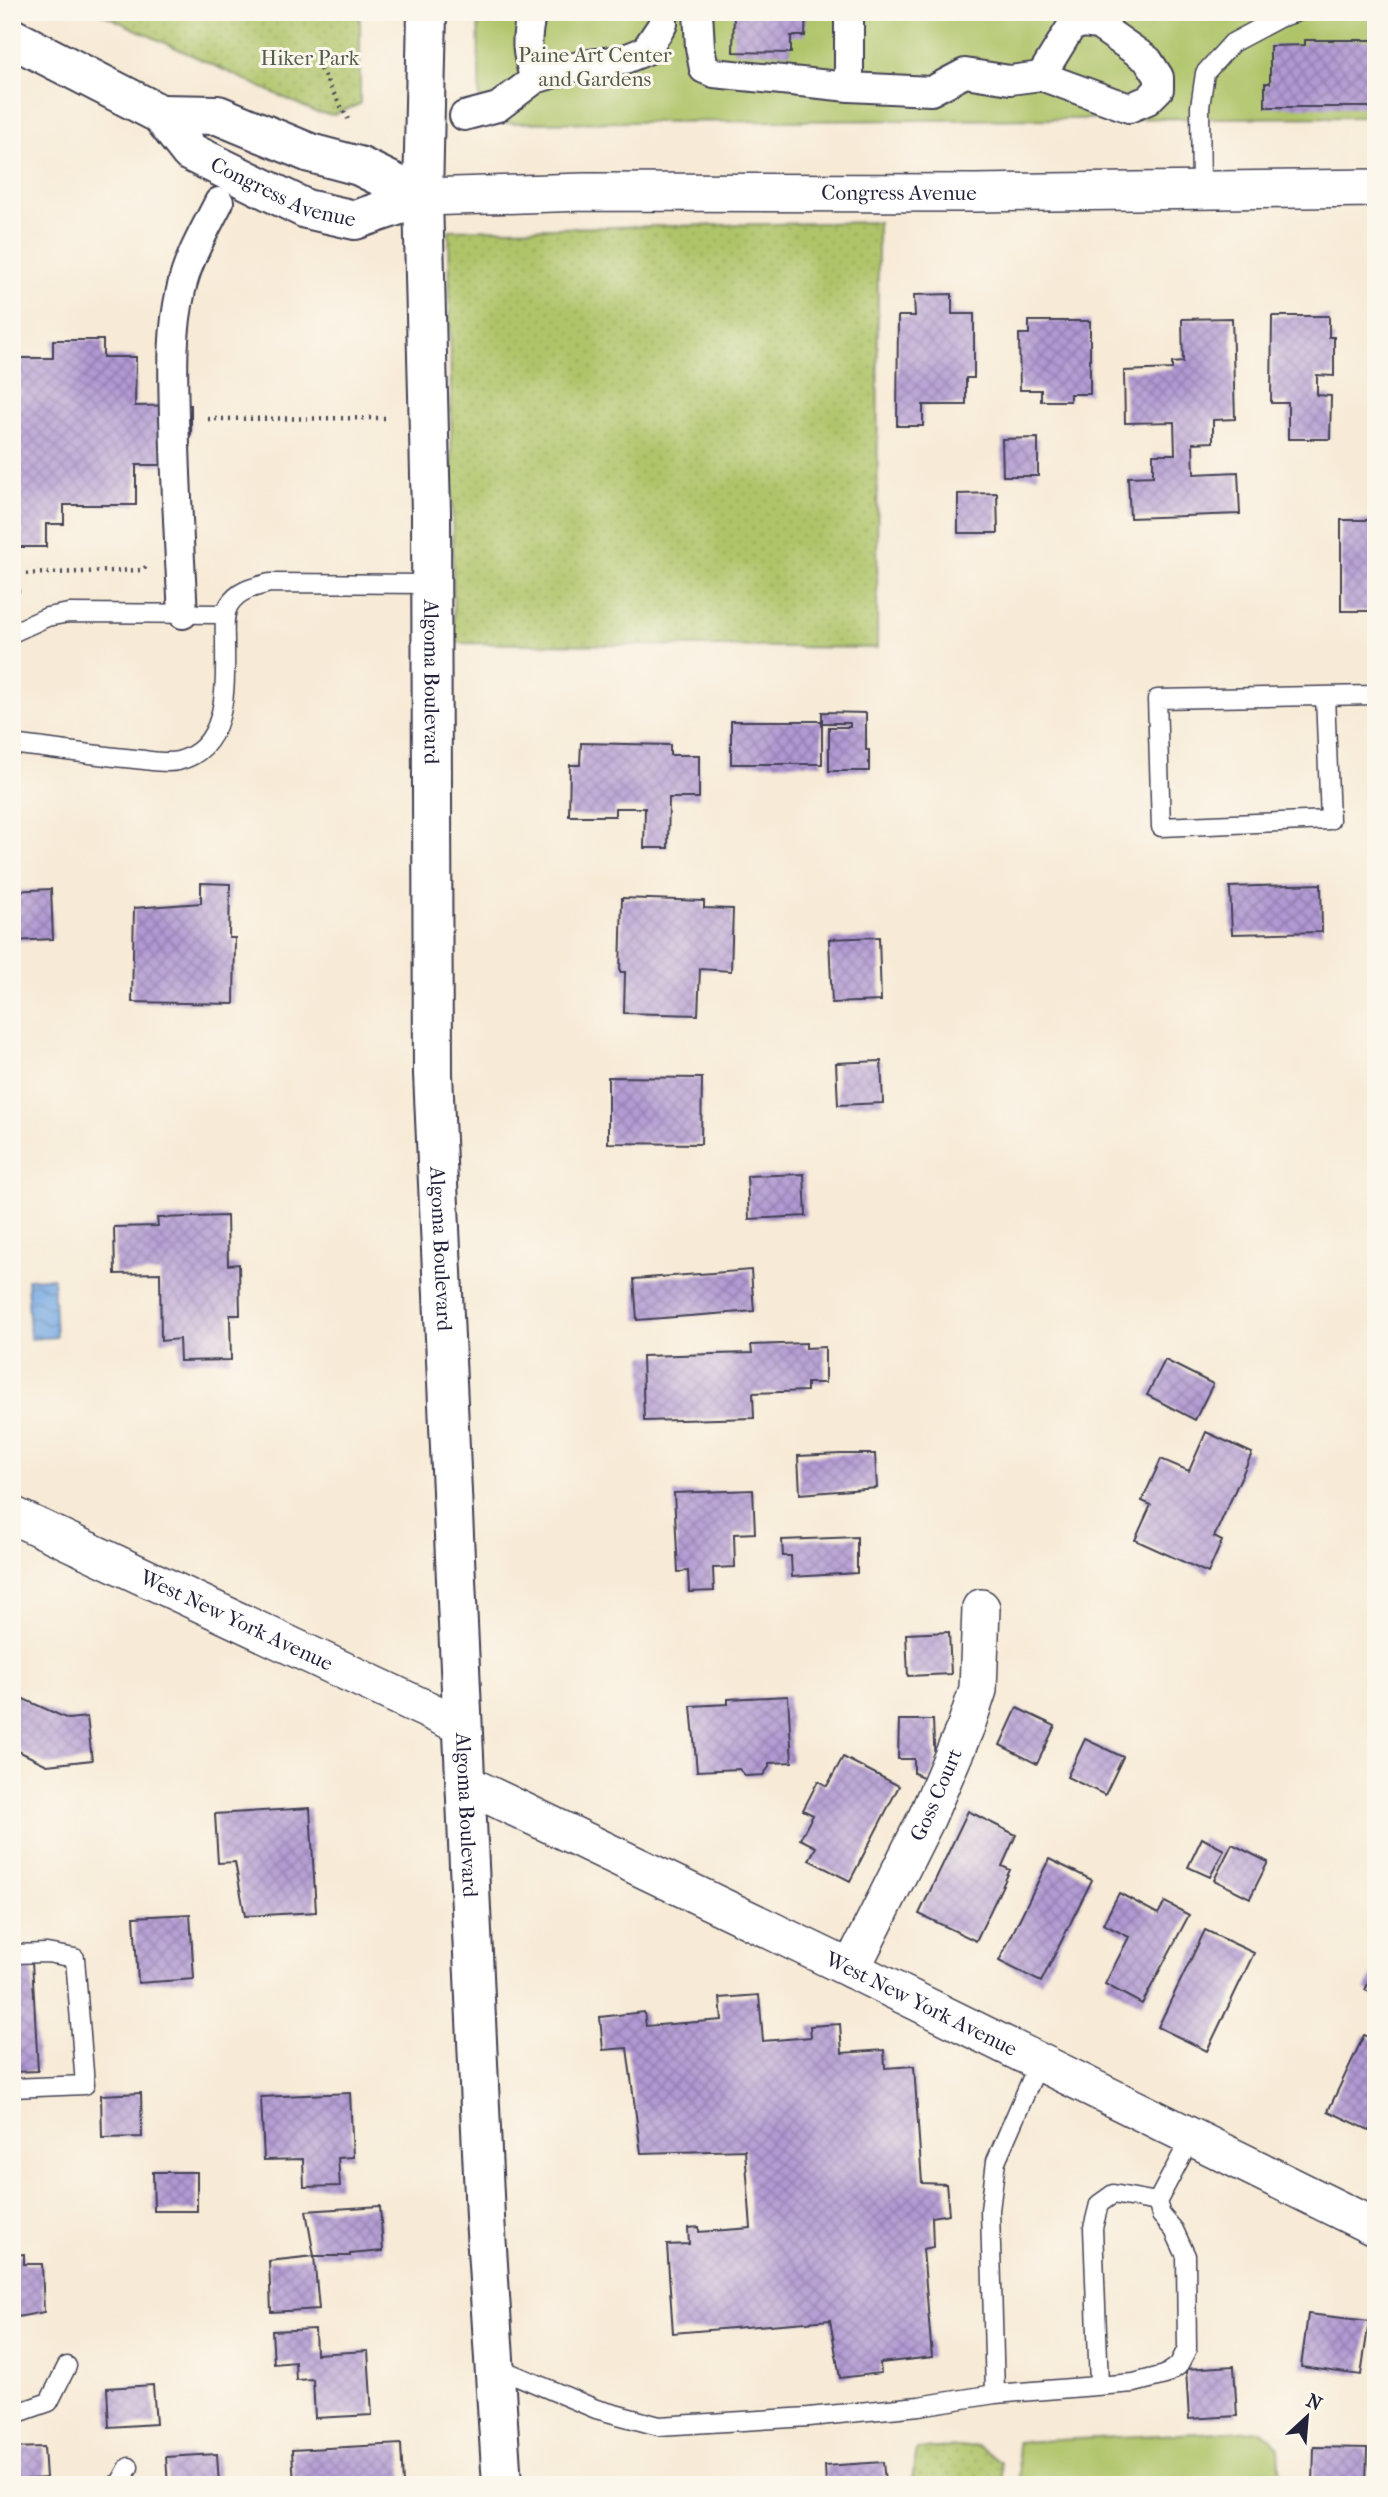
<svg xmlns="http://www.w3.org/2000/svg" width="1388" height="2497" font-family="'IM FELL French Canon',serif">
	<defs>
		<pattern id="park-dots" width="8" height="8" patternUnits="userSpaceOnUse" patternTransform="scale(1.75)"><rect width="8" height="8" fill="#afc469"/><path d="M2 2h.1M6 6h.1" fill="none" stroke="#96a85c" stroke-width="1.8" stroke-linecap="round"/></pattern>
		<pattern id="water-waves" width="16" height="10" patternUnits="userSpaceOnUse" patternTransform="scale(1.75)"><rect width="16" height="10" fill="#75a8e2"/><path d="M0 5q4-4 8 0t8 0" fill="none" stroke="#6088b8"/></pattern>
		<pattern id="building-cross-hatch" width="8" height="8" patternUnits="userSpaceOnUse" patternTransform="scale(1.75)"><rect width="8" height="8" fill="#b199d3"/><path d="M0 0l8 8M0 8l8-8" fill="none" stroke="#907cac"/></pattern>
	</defs>
	<rect width="100%" height="100%" fill="#fbf7ec"/>
	<filter id="ink" filterUnits="userSpaceOnUse"><feTurbulence type="fractalNoise" baseFrequency=".0143" numOctaves="2"/><feDisplacementMap in="SourceGraphic" scale="14" xChannelSelector="R" yChannelSelector="G"/><feConvolveMatrix kernelMatrix="1 2 1 2 8 2 1 2 1" color-interpolation-filters="sRGB"/></filter>
	<filter id="wash" filterUnits="userSpaceOnUse"><feTurbulence type="fractalNoise" baseFrequency=".00686" numOctaves="4" result="noise"/><feDisplacementMap in="SourceGraphic" scale="28" xChannelSelector="R" yChannelSelector="G"/><feGaussianBlur stdDeviation="1.57" result="paint"/><feColorMatrix in="noise" values="0 0 0 0 0 0 0 0 0 0 0 0 0 0 0 0 0 1.4 0 .05"/><feComposite in="paint" operator="in"/></filter>
	<g filter="url(#wash)">
		<rect width="100%" height="100%" fill="#f7ead6"/>
		<!-- park -->
		<path fill="url(#park-dots)" stroke="#687352" stroke-width="2" d="M98,12H360V104L333,115L315,112Z
			M878,222L877,648L454,643L449,230Z
			M978,2446L1001,2462L1003,2485H911L917,2449Z"/>
		<!-- garden -->
		<path fill="#afc469" stroke="#687352" stroke-width="2" d="M478,12H1376V117L480,123Z
			M1260,2430L1279,2447L1281,2485H1020L1017,2442Z"/>
		<!-- water -->
		<path fill="url(#water-waves)" stroke="#4c658e" stroke-width="2" d="M53,1278L56,1337L30,1339L27,1279Z"/>
		<g id="blocks">
			<!-- building -->
			<path fill="url(#building-cross-hatch)" d="M734,12H806L805,36H791V53L733,52Z
				M1305,40H1376V107H1265V83H1270V46L1305,45Z
				M952,294V314H974V378H966V405H923V426H897L898,316H915L914,295Z
				M1272,316H1329V337H1334V376L1317,375V395L1331,396L1330,439H1288V403H1271Z
				M1232,318L1235,419L1213,420V442L1193,443L1194,474L1238,472L1240,514L1130,518L1128,477L1153,476V454H1175L1174,422L1125,423L1124,371L1172,369V363L1183,362L1182,319Z
				M1029,321H1090V394H1070V401H1041V390H1020L1019,334H1029Z
				M53,340H103V357H136L135,406L191,405V435H166V465H136V505H64V524H46V547H19V592H12V358H53Z
				M1038,438V476H1003L1002,439Z
				M997,493L998,533H958V494Z
				M1341,520H1376V611H1341Z
				M822,712L866,713V750H869V771H829V727H850V723H822V764H731V721H822Z
				M581,743L670,745V755H699V798H669L668,848H644L645,808H615V816H569L570,765H580Z
				M201,883L230,884L229,938H235L234,1004L132,1002L134,908L201,903Z
				M1321,884L1322,932L1232,934L1230,887Z
				M51,889L53,939L12,941V891Z
				M622,898L704,901V908L733,909L731,971L700,969L698,1015L624,1013L625,972H620Z
				M879,937L881,1001L832,1003L829,939Z
				M881,1061L883,1103L838,1105L836,1063Z
				M608,1077L702,1078L701,1144L608,1143Z
				M804,1174L806,1216L749,1219L747,1176Z
				M227,1216L228,1265L239,1264L240,1315H230L231,1360L180,1361L179,1339L161,1341L160,1273L115,1274L114,1227L158,1226L157,1218Z
				M751,1270L754,1311L637,1320L634,1279Z
				M806,1343V1348L825,1347V1383H807V1391L753,1393L754,1418L644,1421L642,1356L752,1353L751,1345Z
				M1165,1360L1213,1384L1195,1420L1147,1395Z
				M1206,1432L1252,1453L1214,1537L1222,1541L1208,1573L1135,1540L1151,1505L1142,1501L1161,1459L1189,1471Z
				M841,1454H875L877,1488L800,1494L798,1456Z
				M753,1490L755,1533L734,1534L735,1567L713,1568L714,1591L689,1592L688,1571L678,1572L674,1493Z
				M857,1537V1573L792,1577L791,1556H783L782,1540Z
				M949,1632L951,1674L908,1676L906,1634Z
				M12,1687L19,1697L68,1719L87,1717L92,1760L47,1765L12,1748Z
				M788,1696L792,1762L769,1763V1767L763,1775L746,1776L739,1769L697,1771L691,1706L728,1704V1699Z
				M1017,1708L1055,1726L1037,1764L1000,1745Z
				M899,1720H933L935,1767L929,1780L914,1773V1759H898Z
				M1085,1739L1123,1757L1105,1795L1067,1777Z
				M843,1757L899,1786L850,1881L809,1860L816,1847L800,1839L813,1815L803,1810L818,1781L827,1786Z
				M310,1808L316,1912L245,1916L235,1862L218,1863L215,1814Z
				M968,1811L1016,1835L1002,1866L1010,1870L976,1941L919,1914Z
				M1202,1838L1224,1850L1210,1877L1188,1867Z
				M1232,1844L1268,1862L1250,1898L1214,1880Z
				M1049,1859L1092,1880L1041,1982L999,1961Z
				M1119,1893L1158,1914L1165,1902L1189,1915L1142,2004L1105,1984L1129,1937L1103,1924Z
				M190,1914L194,1979L138,1983L134,1917Z
				M1205,1930L1254,1953L1207,2051L1158,2027Z
				M32,1961L38,2071L12,2072V1962Z
				M1376,1967V1995L1365,1990Z
				M759,1995L763,2041L811,2037L810,2026L840,2024L842,2053L884,2050L885,2068L914,2066L922,2183L946,2184L949,2214L932,2217L933,2247L923,2249L932,2357L880,2363L881,2373L840,2378L830,2320L673,2333L667,2245L689,2244L688,2228L699,2227V2232L751,2228L745,2150L641,2153L627,2048L603,2050L600,2017L644,2012L646,2026L722,2020L720,1998Z
				M1364,2035L1376,2040V2120L1371,2131L1328,2111Z
				M141,2093L142,2137L102,2138L101,2095Z
				M350,2093L353,2157L338,2158L340,2186L304,2187L303,2159L264,2160L261,2097Z
				M12,2154H15V2183H12Z
				M153,2172H197V2211H154Z
				M380,2206L383,2251L350,2254V2256H314L319,2309L271,2312L269,2261L314,2256L306,2211Z
				M24,2254V2264H42L44,2312L12,2318V2255Z
				M1308,2314L1369,2321L1361,2375L1301,2367Z
				M315,2329L316,2354L368,2351L372,2415L315,2418L313,2379L296,2380L295,2362L274,2364L272,2331Z
				M1234,2366L1237,2416L1189,2419L1186,2369Z
				M153,2385L156,2424L109,2427L107,2388Z
				M401,2444L403,2485H294L292,2450Z
				M44,2447L46,2478L12,2481V2448Z
				M1314,2447L1367,2448L1366,2485H1313Z
				M217,2454L219,2485H168L166,2457Z
				M883,2462L885,2482L911,2480V2485H826L825,2466Z"/>
		</g>
	</g>
	<g filter="url(#ink)">
		<use href="#blocks" fill-opacity="0" stroke="#424052" stroke-width="2"/>
		<g fill="none" stroke-linecap="round" stroke-linejoin="round">
			<defs>
				<path id="service" d="M1201,190L1200,107L1205,73L1232,43L1279,18L1298,12
					M12,633L47,617L69,613L225,614
					M1325,696L1330,820L1161,827L1157,699L1376,695
					M12,744C53,749 94,755 135,759C148,760 165,764 178,761C230,748 225,684 225,642C225,629 223,616 229,605C238,590 254,587 270,583L430,584
					M12,1954L47,1953L75,1958L85,2085L12,2088
					M494,2366L596,2409L659,2426L809,2417L919,2406L995,2394L1134,2383L1165,2375L1178,2366L1187,2349L1186,2256L1174,2230L1161,2215L1157,2202L1191,2138
					M1099,2385L1093,2228L1099,2204L1113,2194L1157,2202
					M995,2394L990,2210L996,2161L1039,2062
					M12,2415L49,2402L67,2366
					M115,2485L120,2483L129,2467"/>
				<path id="pedestrian" d="M532,12C525,39 526,53 535,79
					M698,12L700,47L704,69L714,73L849,87L931,91L965,73L1010,80L1041,76L1129,108L1148,100L1159,89V77L1148,60L1098,25L1110,12
					M849,12V87
					M1041,76L1071,27L1083,23L1098,25
					M464,116L498,107L535,79L582,65L625,59L645,51L663,24V12
					M183,614C179,548 176,483 174,417C173,373 171,333 181,290C188,258 205,230 219,202"/>
				<g id="minor">
					<path id="s1" d="M423,197L585,192L975,193L1376,188"/>
					<path id="s2" d="M12,1515L462,1726"/>
					<path id="s3" d="M464,1783L851,1969L1376,2228"/>
					<path id="s4" d="M851,1969L927,1817L966,1726L978,1690L981,1608"/>
				</g>
				<g id="secondary">
					<path id="s5" d="M423,197L431,513L433,1074L485,2217L502,2485"/>
				</g>
				<g id="primary">
					<path id="s6" d="M12,38L160,114L190,152L306,209L355,220L423,197"/>
					<path d="M160,114L218,115L310,153L359,166L423,197"/>
					<path d="M423,197L427,12"/>
				</g>
			</defs>
			<!-- service casing -->
			<use href="#service" stroke="#424052" stroke-width="21"/>
			<!-- pedestrian casing -->
			<use href="#pedestrian" stroke="#424052" stroke-width="32"/>
			<!-- minor casing -->
			<use href="#minor" stroke="#424052" stroke-width="40"/>
			<!-- secondary casing -->
			<use href="#secondary" stroke="#424052" stroke-width="42"/>
			<!-- primary casing -->
			<use href="#primary" stroke="#424052" stroke-width="42"/>
			<!-- path -->
			<path stroke="#424052" stroke-width="4.5" stroke-dasharray="2 5" stroke-linecap="butt" d="M82,15L89,12
				M320,69L348,119
				M208,419L389,418
				M19,574L142,570L147,566"/>
			<!-- service -->
			<use href="#service" stroke="#fff" stroke-width="18"/>
			<!-- pedestrian -->
			<use href="#pedestrian" stroke="#fff" stroke-width="28"/>
			<!-- minor -->
			<use href="#minor" stroke="#fff" stroke-width="37"/>
			<!-- secondary -->
			<use href="#secondary" stroke="#fff" stroke-width="38"/>
			<!-- primary -->
			<use href="#primary" stroke="#fff" stroke-width="38"/>
		</g>
	</g>
	<g text-anchor="middle" stroke-width="6" stroke-linejoin="round" paint-order="stroke">
		<!-- park labels -->
		<g font-size="21" fill="#535b4b" stroke="#fbf7ec">
			<text x="595" y="62">Paine Art Center<tspan x="595" dy="24">and Gardens</tspan></text>
			<text x="310" y="65">Hiker Park</text>
		</g>
		<!-- street labels -->
		<g font-size="21" fill="#22223b" stroke="#fbf7ec">
			<text dy="7" stroke="none"><textPath href="#s6" startOffset="317">Congress Avenue</textPath></text>
			<text dy="7" stroke="none"><textPath href="#s1" startOffset="476">Congress Avenue</textPath></text>
			<text dy="7" stroke="none"><textPath href="#s5" startOffset="485">Algoma Boulevard</textPath></text>
			<text dy="7" stroke="none"><textPath href="#s5" startOffset="1052">Algoma Boulevard</textPath></text>
			<text dy="7" stroke="none"><textPath href="#s2" startOffset="248">West New York Avenue</textPath></text>
			<text dy="7" stroke="none"><textPath href="#s4" startOffset="194">Goss Court</textPath></text>
			<text dy="7" stroke="none"><textPath href="#s5" startOffset="1619">Algoma Boulevard</textPath></text>
			<text dy="7" stroke="none"><textPath href="#s3" startOffset="508">West New York Avenue</textPath></text>
		</g>
	</g>
	<!-- margin -->
	<rect width="1388" height="2497" fill="none" stroke="#fbf7ec" stroke-width="42"/>
	<!-- north arrow -->
	<g transform="translate(1307 2417) rotate(26)" stroke="#fbf7ec" stroke-width="5" paint-order="stroke">
	<path d="M0-5L12 26L0 18L-12 26Z" fill="#22223b"/>
	<text y="-10" font-size="19" font-weight="bold" text-anchor="middle" fill="#22223b">N</text>
	</g>
</svg>
